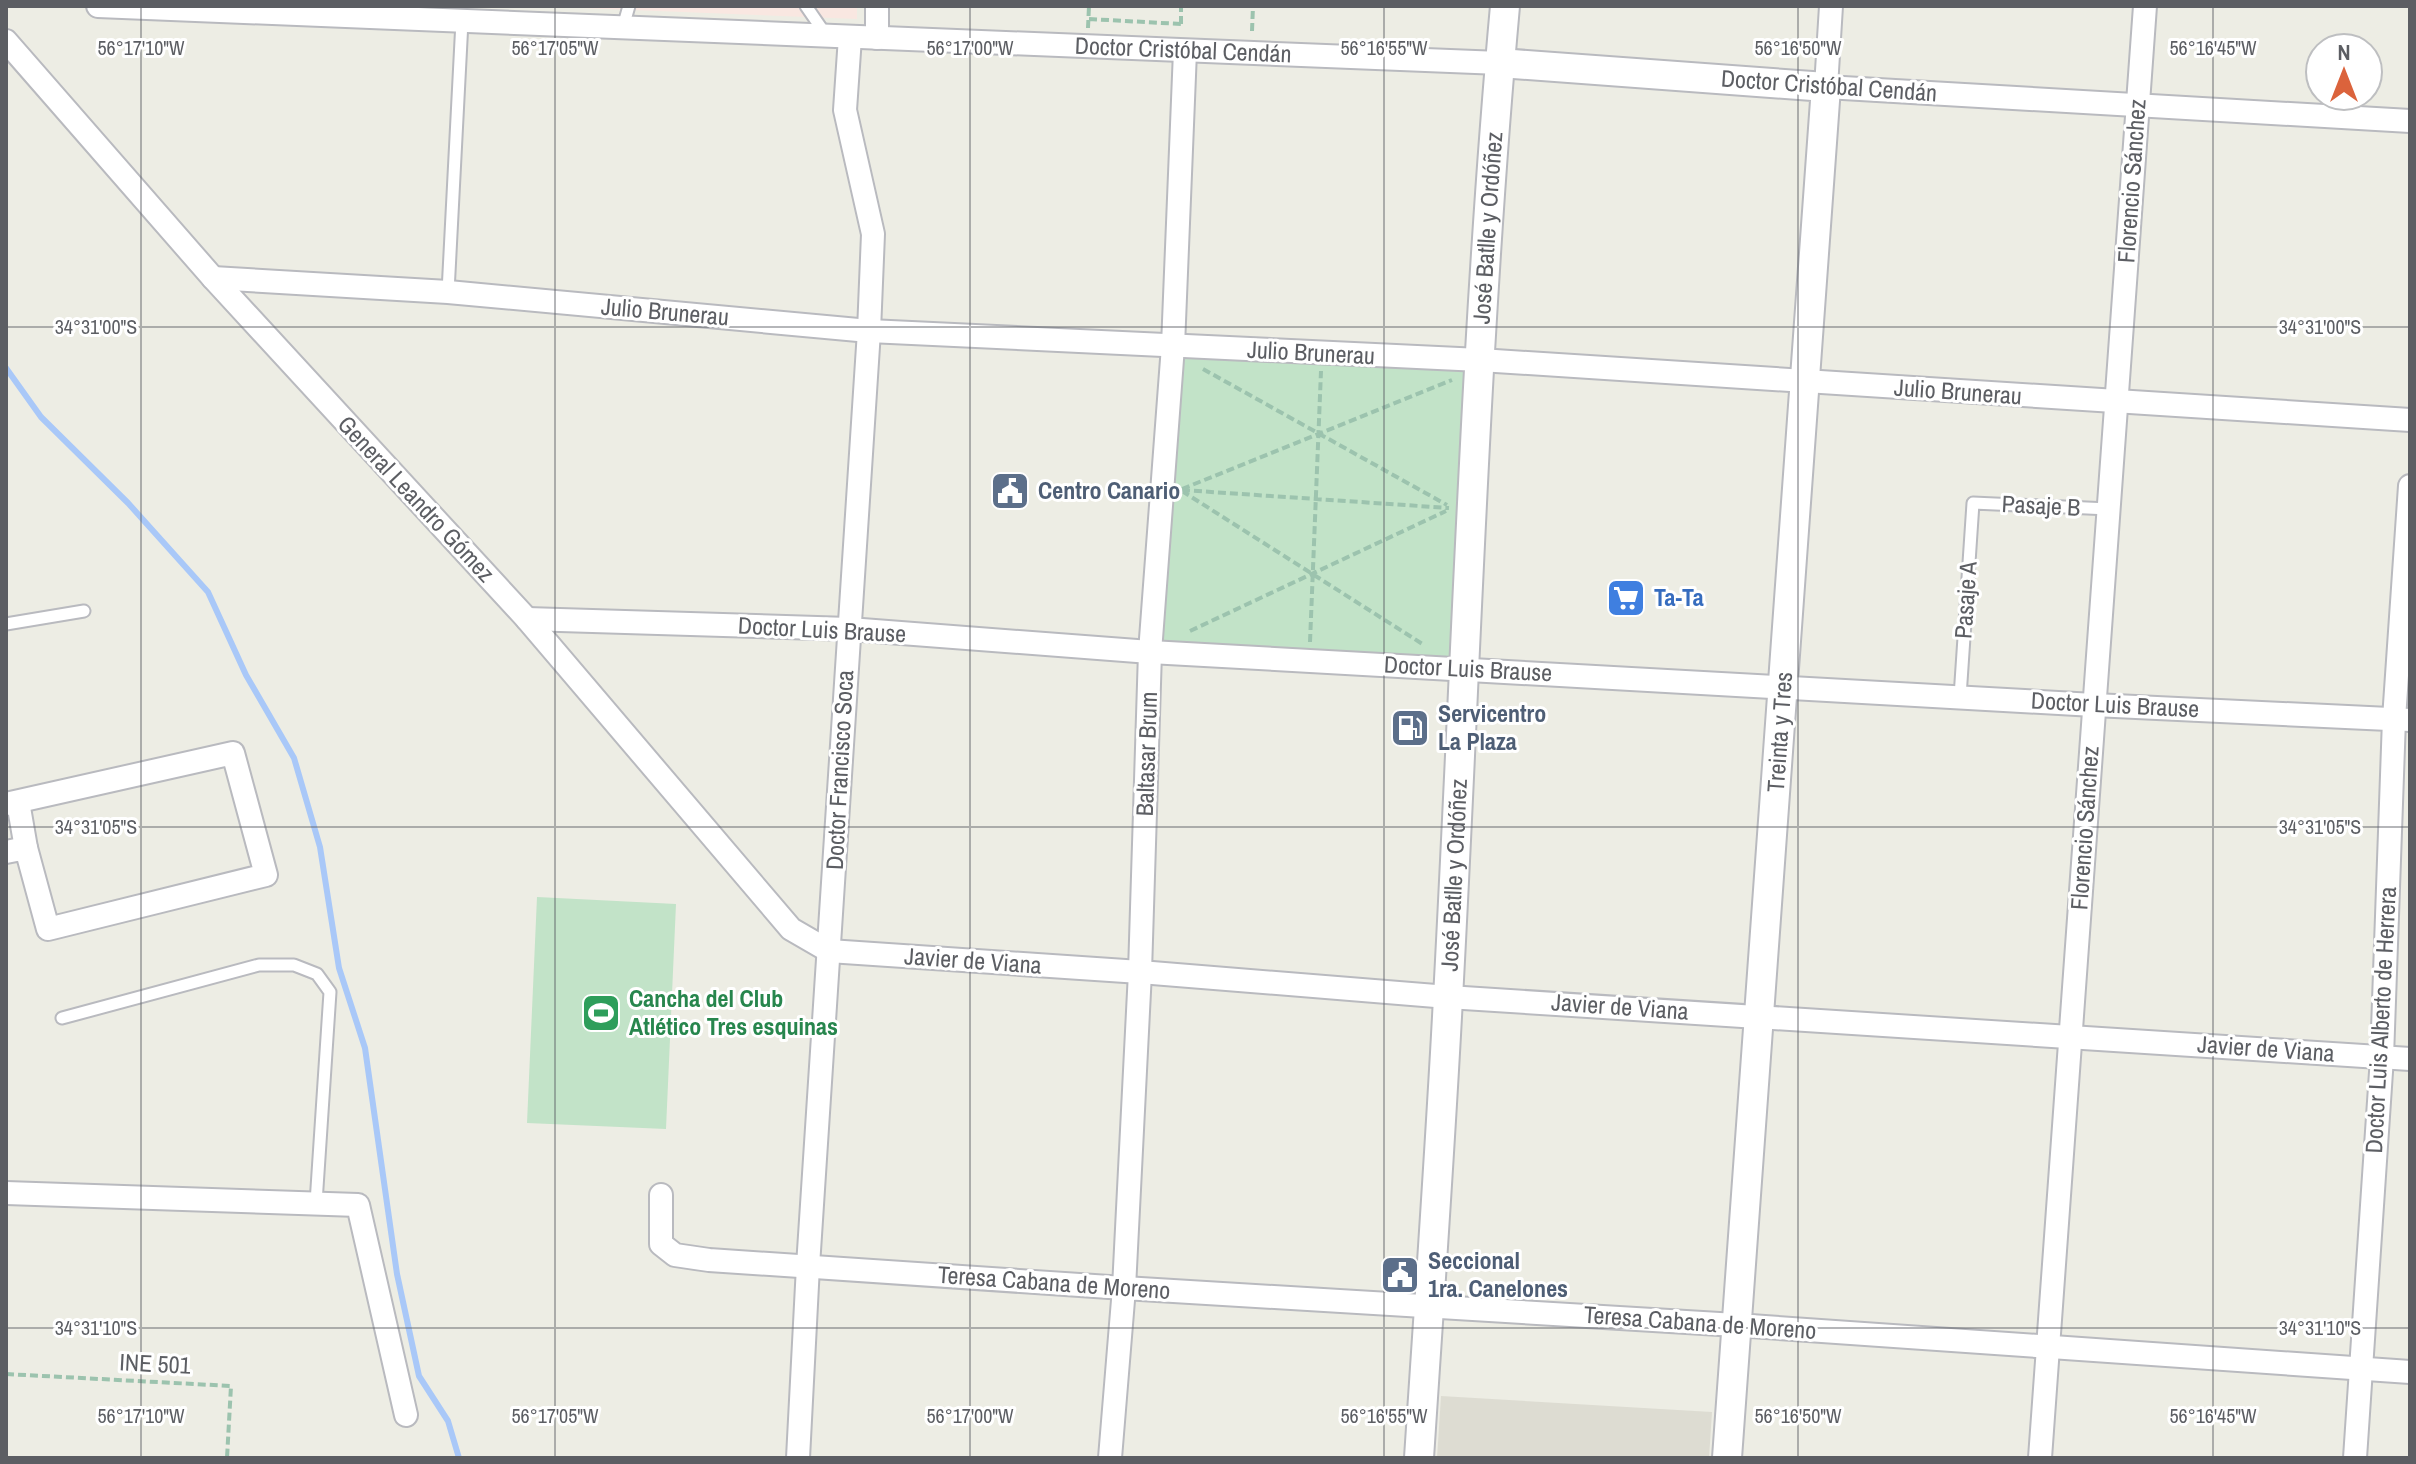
<svg xmlns="http://www.w3.org/2000/svg" width="2416" height="1464" font-family="'Archivo Narrow',sans-serif">
	<rect width="100%" height="100%" fill="#edede4"/>
	<!-- education -->
	<path fill="#dddcd2" d="M1441,1396L1712,1412L1709,1458H1437Z"/>
	<!-- medical -->
	<path fill="#f9e7e1" d="M530,6H857V19Z"/>
	<!-- green -->
	<path fill="#c2e3c8" d="M1178,352L1469,369L1452,661L1162,645Z
		M537,897L676,904L666,1129L527,1123Z"/>
	<g fill="none" stroke-linecap="round" stroke-linejoin="round">
		<!-- stream -->
		<path stroke="#a9c8f8" stroke-width="6" d="M6,368L41,417L128,503L208,592L246,675L294,758L320,847L339,968L365,1048L397,1274L419,1376L448,1421L459,1458"/>
		<defs>
			<path id="service" d="M806,6L826,35
				M623,27L629,6
				M448,292L462,21
				M6,624L84,611
				M1960,697L1973,503L2109,509
				M62,1018L259,965H294L317,974L330,992L316,1203"/>
			<g id="minor">
				<path id="s1" d="M98,6L1500,63"/>
				<path d="M1831,6L1826,87L2410,121"/>
				<path d="M877,38V6"/>
				<path d="M6,41L213,278L527,619L791,929L829,951L1140,972L1448,997L2410,1059"/>
				<path d="M213,278L448,292L869,331L1480,360L2410,420"/>
				<path d="M527,619L849,629L1150,652L2094,705L2410,720"/>
				<path d="M18,802L26,848"/>
				<path d="M6,804L233,753L266,875L48,929L26,848L6,852"/>
				<path d="M6,1193L358,1205L406,1415"/>
				<path d="M661,1195V1244L675,1255L709,1260L1124,1288L1736,1325L2410,1372"/>
				<path d="M798,1458L808,1266L869,331L873,234L845,110L850,37"/>
				<path d="M1110,1458L1124,1288L1140,972L1150,652L1173,346L1185,51"/>
				<path d="M2040,1458L2145,6"/>
				<path d="M2355,1458L2382,1057L2394,719L2410,486"/>
			</g>
			<g id="tertiary">
				<path d="M1500,63L1826,87L1727,1458"/>
				<path id="s2" d="M1419,1458C1429,1305 1440,1152 1448,998C1466,668 1475,336 1505,6"/>
			</g>
		</defs>
		<!-- service casing -->
		<use href="#service" stroke="#b9babf" stroke-width="15"/>
		<!-- minor casing -->
		<use href="#minor" stroke="#b9babf" stroke-width="26"/>
		<!-- tertiary casing -->
		<use href="#tertiary" stroke="#b9babf" stroke-width="32"/>
		<!-- path -->
		<path stroke="#9cc3ae" stroke-width="4" stroke-dasharray="8 4" stroke-linecap="butt" d="M1089,19L1181,24
			M1181,24V6
			M1088,28L1089,6
			M1252,31L1253,6
			M1203,369L1447,505
			M1182,489L1452,380
			M1182,490L1449,508
			M1182,491L1424,645
			M1190,631L1446,511
			M1310,642L1321,371
			M6,1374L231,1386L227,1458"/>
		<!-- service -->
		<use href="#service" stroke="#fff" stroke-width="11"/>
		<!-- minor -->
		<use href="#minor" stroke="#fff" stroke-width="22"/>
		<!-- tertiary -->
		<use href="#tertiary" stroke="#fff" stroke-width="28"/>
	</g>
	<!-- ticks -->
	<path fill="none" stroke="#5c5e63" stroke-width="2" stroke-opacity="0.45" d="M141,6V1458M555,6V1458M970,6V1458M1384,6V1458M1798,6V1458M2213,6V1458M6,327H2410M6,827H2410M6,1328H2410"/>
	<!-- icons -->
	<defs>
		<symbol id="civic-square" viewBox="-11 -11 22 22"><rect x="-9" y="-9" width="18" height="18" rx="4" fill="#5c6f8a" stroke="#fff"/><path d="M-.6-6.5H3V-4.5H.6V-3L4-1V1h2V6H-6V1h2V-1L-.6-3ZM-1.2 2.5V6h2.4V2.5Z" fill="#fff"/></symbol>
		<symbol id="supermarket-square" viewBox="-11 -11 22 22"><rect x="-9" y="-9" width="18" height="18" rx="4" fill="#3f7fe0" stroke="#fff"/><path d="M-6-5.5h2.5l.6 2H6L4.5 2H-2.5L-4.4-4H-6ZM-1.5 3.2a1.3 1.3 0 1 0 .1 0ZM3 3.2a1.3 1.3 0 1 0 .1 0Z" fill="#fff"/></symbol>
		<symbol id="fuel-square" viewBox="-11 -11 22 22"><rect x="-9" y="-9" width="18" height="18" rx="4" fill="#5c6f8a" stroke="#fff"/><path d="M-5.5-6h7V0h2V4h1.3V-2.5L3-4.5l.8-.8L6-3V5H2.5V1h-1V6h-7ZM-4.2-4.7v3.2H.2V-4.7Z" fill="#fff"/></symbol>
		<symbol id="stadium-square" viewBox="-11 -11 22 22"><rect x="-9" y="-9" width="18" height="18" rx="4" fill="#2e9e5b" stroke="#fff"/><path d="M0-5a6.5 5 0 1 0 0 10a6.5 5 0 1 0 0-10ZM-3.5-1.8h7v3.6h-7Z" fill="#fff"/></symbol>
	</defs>
	<g fill-rule="evenodd">
		<use href="#civic-square" x="988" y="469" width="44" height="44"/>
		<use href="#supermarket-square" x="1604" y="576" width="44" height="44"/>
		<use href="#fuel-square" x="1388" y="706" width="44" height="44"/>
		<use href="#stadium-square" x="579" y="991" width="44" height="44"/>
		<use href="#civic-square" x="1378" y="1253" width="44" height="44"/>
	</g>
	<g text-anchor="middle" stroke-width="6" stroke-linejoin="round" paint-order="stroke">
		<!-- street labels -->
		<g font-size="24" fill="#5c5e63" stroke="#fff">
			<text dy="8" stroke="none"><textPath href="#s1" startOffset="1086">Doctor Cristóbal Cendán</textPath></text>
			<text transform="translate(1829 86) rotate(4)" y="8">Doctor Cristóbal Cendán</text>
			<text transform="translate(2132 181) rotate(-86)" y="8">Florencio Sánchez</text>
			<text dy="8" stroke="none"><textPath href="#s2" startOffset="1232">José Batlle y Ordóñez</textPath></text>
			<text transform="translate(665 312) rotate(5)" y="8">Julio Brunerau</text>
			<text transform="translate(1311 353) rotate(3)" y="8">Julio Brunerau</text>
			<text transform="translate(1958 392) rotate(4)" y="8">Julio Brunerau</text>
			<text transform="translate(416 499) rotate(47)" y="8">General Leandro Gómez</text>
			<text transform="translate(2041 506) rotate(3)" y="8">Pasaje B</text>
			<text transform="translate(1966 600) rotate(-86)" y="8">Pasaje A</text>
			<text transform="translate(822 630) rotate(3)" y="8">Doctor Luis Brause</text>
			<text transform="translate(1468 669) rotate(3)" y="8">Doctor Luis Brause</text>
			<text transform="translate(2115 705) rotate(3)" y="8">Doctor Luis Brause</text>
			<text transform="translate(1780 732) rotate(-86)" y="8">Treinta y Tres</text>
			<text transform="translate(1147 754) rotate(-88)" y="8">Baltasar Brum</text>
			<text transform="translate(840 770) rotate(-87)" y="8">Doctor Francisco Soca</text>
			<text transform="translate(2085 828) rotate(-86)" y="8">Florencio Sánchez</text>
			<text dy="8" stroke="none"><textPath href="#s2" startOffset="584">José Batlle y Ordóñez</textPath></text>
			<text transform="translate(973 961) rotate(4)" y="8">Javier de Viana</text>
			<text transform="translate(1620 1007) rotate(4)" y="8">Javier de Viana</text>
			<text transform="translate(2381 1020) rotate(-87)" y="8">Doctor Luis Alberto de Herrera</text>
			<text transform="translate(2266 1049) rotate(4)" y="8">Javier de Viana</text>
			<text transform="translate(1054 1283) rotate(4)" y="8">Teresa Cabana de Moreno</text>
			<text transform="translate(1700 1323) rotate(4)" y="8">Teresa Cabana de Moreno</text>
			<text transform="translate(155 1364) rotate(3)" y="8">INE 501</text>
		</g>
		<!-- service labels -->
		<g font-size="24" font-weight="bold" fill="#4e5e75" stroke="#fff" text-anchor="start">
			<text x="1038" y="499">Centro Canario</text>
			<text x="1438" y="722">Servicentro<tspan x="1438" dy="28">La Plaza</tspan></text>
			<text x="1428" y="1269">Seccional<tspan x="1428" dy="28">1ra. Canelones</tspan></text>
		</g>
		<!-- shop labels -->
		<g font-size="24" font-weight="bold" fill="#366cbe" stroke="#fff" text-anchor="start">
			<text x="1654" y="606">Ta-Ta</text>
		</g>
		<!-- leisure labels -->
		<g font-size="24" font-weight="bold" fill="#27864d" stroke="#fff" text-anchor="start">
			<text x="629" y="1007">Cancha del Club<tspan x="629" dy="28">Atlético Tres esquinas</tspan></text>
		</g>
	</g>
	<g font-size="20" text-anchor="middle" fill="#5c5e63" stroke="#fff" stroke-width="6" stroke-linejoin="round" paint-order="stroke">
		<text x="141" y="55">56°17'10"W</text>
		<text x="555" y="55">56°17'05"W</text>
		<text x="970" y="55">56°17'00"W</text>
		<text x="1384" y="55">56°16'55"W</text>
		<text x="1798" y="55">56°16'50"W</text>
		<text x="2213" y="55">56°16'45"W</text>
		<text x="96" y="334">34°31'00"S</text>
		<text x="2320" y="334">34°31'00"S</text>
		<text x="96" y="834">34°31'05"S</text>
		<text x="2320" y="834">34°31'05"S</text>
		<text x="96" y="1335">34°31'10"S</text>
		<text x="2320" y="1335">34°31'10"S</text>
		<text x="141" y="1423">56°17'10"W</text>
		<text x="555" y="1423">56°17'05"W</text>
		<text x="970" y="1423">56°17'00"W</text>
		<text x="1384" y="1423">56°16'55"W</text>
		<text x="1798" y="1423">56°16'50"W</text>
		<text x="2213" y="1423">56°16'45"W</text>
	</g>
	<!-- border -->
	<rect width="2416" height="1464" fill="none" stroke="#5c5e63" stroke-width="16"/>
	<!-- north arrow -->
	<g transform="translate(2344 72)"><circle r="38" fill="#ffffff" stroke="#bebfc1" stroke-width="2"/>
	<path d="M0-6L14 30L0 20L-14 30Z" fill="#db633c"/>
	<text y="-12" font-size="22" font-weight="bold" text-anchor="middle" fill="#5c5e63">N</text>
	</g>
</svg>
